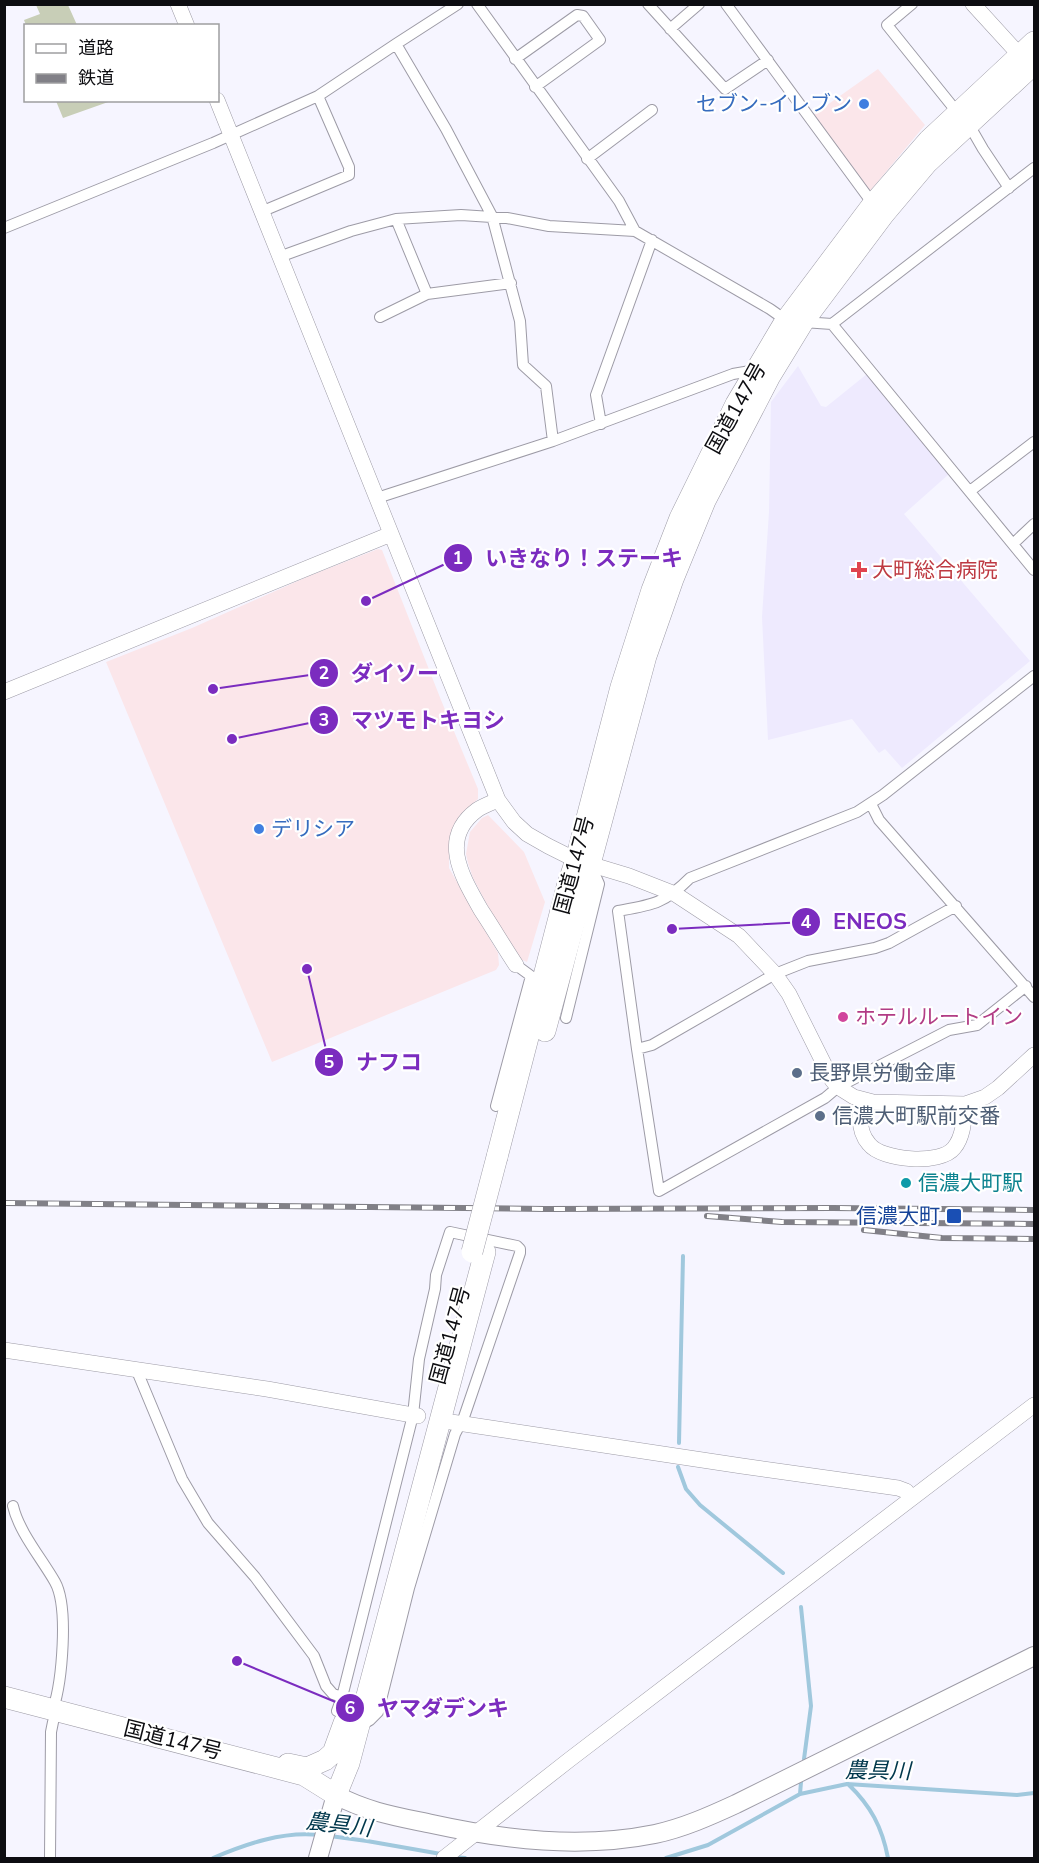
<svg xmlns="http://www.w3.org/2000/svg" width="1039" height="1863" font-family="'Nunito Sans','Noto Sans JP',sans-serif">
	<rect width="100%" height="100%" fill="#f6f5ff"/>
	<!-- commercial -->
	<path fill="#fbe6ea" d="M878,69L925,125L870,191L813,115Z
		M378,549L382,550L441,700L478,789V799L460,815L453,828L449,842V868L498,953L499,965L496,970L491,972L272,1062L106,662L192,628L309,576Z
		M488,815L524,852L545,902L527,962L520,959L494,918L473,878L468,863L466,854L470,832L482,818Z"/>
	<!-- built -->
	<path fill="#eeeafe" d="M798,366L821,406L826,407L867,374L949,474L904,514L1030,661L902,768L885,749L879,753L852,719L768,740L762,617L769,512L771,402Z"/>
	<!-- green -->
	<path fill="#c8ceb7" d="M36,5H68L77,25H26L24,20L40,14Z
		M56,101H111L63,118Z"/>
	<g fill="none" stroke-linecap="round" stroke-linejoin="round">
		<!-- stream -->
		<path stroke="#a0c8dd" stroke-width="4" d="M679,1443L683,1256
			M678,1467L686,1489L700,1505L783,1573
			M801,1607L811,1706L804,1759
			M848,1784C871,1806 882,1827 888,1858
			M800,1794L801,1782
			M330,1836L367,1841L441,1854
			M454,1857L465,1858
			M213,1858C246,1844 283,1831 319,1835
			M666,1858L708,1845L800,1794L847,1784L1017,1795L1034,1793"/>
		<defs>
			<path id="street" d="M477,4L619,201L635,231
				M648,4L725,89L768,60
				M726,4L873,204
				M912,4L887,25L957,112
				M670,29L699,4
				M396,44L446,129L492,216L520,321L523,365L546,386L553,441
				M515,59L577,15L583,16L600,40L535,87
				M968,123L983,149L1009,188
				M587,159L652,110
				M263,211L349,175V167L318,96
				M396,219L427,294L511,283
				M4,228L213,143L318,96L396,44L458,4
				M279,257L351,231L396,219L461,215L507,218L549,226L635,231L770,309L787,321
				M380,317L427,294
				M803,322L832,324L1034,168
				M832,324L1034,570
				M601,424L596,395L652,240
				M970,491L1034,442
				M377,498L553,441L733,374L756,370
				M1013,544L1034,524
				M871,804L879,820L1034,997
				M1026,986L977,1025L949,1030L838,1087L825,1098L659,1191L637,1049L618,911C652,905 664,904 690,878L857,812L883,795L1034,676
				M566,1018L599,884L592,868
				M637,1049L652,1045L775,974L808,961L875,948L889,943L956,906
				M496,1106L531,976L516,965
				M137,1371L182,1479L208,1523L255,1577L314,1656L326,1686L333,1694L342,1697
				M13,1506C19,1532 42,1559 55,1582C69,1607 62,1682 53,1709
				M349,1717L337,1711L342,1697L413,1415L419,1359L435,1289L436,1275L450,1232L517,1246L520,1249V1253L464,1417L455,1434L409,1588L378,1712L370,1720L365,1723L361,1721
				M50,1858L51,1732L53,1722"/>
			<path id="secondary" d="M178,4L187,26
				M973,4L1026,62
				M217,100L498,800L514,822L527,834L548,846L576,860L629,876L675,894L739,936L775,974L789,994L832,1080L838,1087L854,1097L873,1102L965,1104L985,1097L998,1088L1034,1055
				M4,692L391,534
				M498,800C491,803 483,806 477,810C438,839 463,878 481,910C493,928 504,947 516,965
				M862,1100C859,1115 858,1132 869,1144C882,1161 941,1165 954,1148C964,1136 964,1118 965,1104
				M4,1350L267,1389L418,1416
				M451,1422L742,1466L898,1488L906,1491L912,1498
				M444,1858L569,1760L1034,1405"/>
			<path id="primary" d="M318,1858L336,1795C367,1812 399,1817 432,1824C505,1840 581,1849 655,1834C683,1828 710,1816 736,1804L1034,1656"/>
			<path id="highway" d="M545,1031L646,656L673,579L705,501L770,376L803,322L884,214L927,163L1034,64
				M497,1157L567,887L576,860L621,687L652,590L680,518L736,404L786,320L873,204L929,140L1034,42
				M4,1697L304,1775L336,1795
				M288,1764L307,1768L325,1760L333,1753L344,1723L349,1717
				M336,1795L349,1763L485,1252"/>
		</defs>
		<!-- street casing -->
		<use href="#street" stroke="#9d9ba6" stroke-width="12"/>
		<!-- secondary casing -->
		<use href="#secondary" stroke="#9d9ba6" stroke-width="16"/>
		<!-- primary casing -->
		<use href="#primary" stroke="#9d9ba6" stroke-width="20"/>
		<!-- highway casing -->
		<use href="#highway" stroke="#9d9ba6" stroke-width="22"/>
		<!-- street -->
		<use href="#street" stroke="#fff" stroke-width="10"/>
		<!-- secondary -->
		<use href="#secondary" stroke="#fff" stroke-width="15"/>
		<!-- primary -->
		<use href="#primary" stroke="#fff" stroke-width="18"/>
		<!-- highway -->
		<use href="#highway" stroke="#fff" stroke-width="21"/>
		<defs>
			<path id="rail" d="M4,1203L545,1209L832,1208L1034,1210
				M707,1216L782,1222L1034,1224
				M864,1230L942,1238L1034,1239"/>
		</defs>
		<!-- rail casing -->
		<use href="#rail" stroke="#818087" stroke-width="6"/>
		<!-- rail -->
		<use href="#rail" stroke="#fff" stroke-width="4" stroke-dasharray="11" stroke-linecap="butt"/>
		<defs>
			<path id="highway-bridge" d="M472,1252L497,1157"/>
		</defs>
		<!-- highway-bridge casing -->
		<use href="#highway-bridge" stroke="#9d9ba6" stroke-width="22" stroke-linecap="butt"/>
		<!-- highway-bridge -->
		<use href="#highway-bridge" stroke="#fff" stroke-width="21"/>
	</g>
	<!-- markers -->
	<g fill="#3f7fe0" stroke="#fff" stroke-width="2">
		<circle cx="864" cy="104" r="6"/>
		<circle cx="259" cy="829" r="6"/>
	</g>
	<path fill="#e0444e" stroke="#fff" stroke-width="2" d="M856 561h6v6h6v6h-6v6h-6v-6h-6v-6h6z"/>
	<circle fill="#d1479c" stroke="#fff" stroke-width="2" cx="843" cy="1017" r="6"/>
	<g fill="#5c6f8a" stroke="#fff" stroke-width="2">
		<circle cx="797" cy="1073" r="6"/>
		<circle cx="820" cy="1116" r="6"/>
	</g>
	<circle fill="#0f9aa8" stroke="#fff" stroke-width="2" cx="906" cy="1183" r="6"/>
	<rect fill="#1a4fb4" stroke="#fff" stroke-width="2" x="946" y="1208" width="16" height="16" rx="3"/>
	<g text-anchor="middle" stroke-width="4.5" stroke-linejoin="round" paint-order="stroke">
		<!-- shop labels -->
		<g font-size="21" fill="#366cbe" stroke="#fff" text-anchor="end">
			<text x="852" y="111">セブン-イレブン</text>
			<text x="271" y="836" text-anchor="start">デリシア</text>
		</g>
		<!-- street labels -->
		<g font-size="21" fill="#0d0d11" stroke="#fff">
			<text transform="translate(736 408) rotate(-61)" y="7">国道147号</text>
			<text transform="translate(574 865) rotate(-75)" y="7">国道147号</text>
			<text transform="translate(450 1335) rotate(-75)" y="7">国道147号</text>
			<text transform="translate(173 1740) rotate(14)" y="7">国道147号</text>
		</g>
		<!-- health labels -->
		<g font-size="21" fill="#be3a42" stroke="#fff" text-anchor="start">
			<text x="872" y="577">大町総合病院</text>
		</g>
		<!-- hotel labels -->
		<g font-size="21" fill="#b23c85" stroke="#fff" text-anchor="start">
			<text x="855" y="1024">ホテルルートイン</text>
		</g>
		<!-- service labels -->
		<g font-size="21" fill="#4e5e75" stroke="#fff" text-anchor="start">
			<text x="809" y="1080">長野県労働金庫</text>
			<text x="832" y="1123">信濃大町駅前交番</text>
		</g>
		<!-- culture labels -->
		<g font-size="21" fill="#0d838f" stroke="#fff" text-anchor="start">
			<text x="918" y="1190">信濃大町駅</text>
		</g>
		<!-- transit labels -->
		<g font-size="21" fill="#164399" stroke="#fff" text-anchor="end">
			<text x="940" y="1223">信濃大町</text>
		</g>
		<!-- water labels -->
		<g font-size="22" font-style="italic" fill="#00374c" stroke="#fff">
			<text transform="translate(878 1770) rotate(1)" y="8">農具川</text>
			<text transform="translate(339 1824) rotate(7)" y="8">農具川</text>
		</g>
	</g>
	<!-- callouts -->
	<path fill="none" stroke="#7b2cbf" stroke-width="2" d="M366 601L458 558M213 689L324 673M232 739L324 720M672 929L806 922M307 969L329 1062M237 1661L350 1708"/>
	<g fill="#7b2cbf" stroke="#fff" stroke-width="2">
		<circle cx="366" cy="601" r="6"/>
		<circle cx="213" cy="689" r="6"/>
		<circle cx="232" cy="739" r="6"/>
		<circle cx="672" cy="929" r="6"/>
		<circle cx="307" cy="969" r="6"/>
		<circle cx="237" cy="1661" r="6"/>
		<circle cx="458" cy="558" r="15"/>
		<circle cx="324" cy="673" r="15"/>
		<circle cx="324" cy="720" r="15"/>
		<circle cx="806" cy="922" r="15"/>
		<circle cx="329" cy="1062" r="15"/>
		<circle cx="350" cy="1708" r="15"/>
	</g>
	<g font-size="18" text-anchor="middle" font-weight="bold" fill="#fff">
		<text x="458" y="564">1</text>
		<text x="324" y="679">2</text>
		<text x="324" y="726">3</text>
		<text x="806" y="928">4</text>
		<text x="329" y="1068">5</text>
		<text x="350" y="1714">6</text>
	</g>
	<g font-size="22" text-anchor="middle" font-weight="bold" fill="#7b2cbf" stroke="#fff" stroke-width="4.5" stroke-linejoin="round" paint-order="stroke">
		<text x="584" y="566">いきなり！ステーキ</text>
		<text x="395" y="681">ダイソー</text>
		<text x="428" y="728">マツモトキヨシ</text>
		<text x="870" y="929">ENEOS</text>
		<text x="389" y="1070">ナフコ</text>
		<text x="443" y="1716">ヤマダデンキ</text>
	</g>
	<!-- border -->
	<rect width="1039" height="1863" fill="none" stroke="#0d0d11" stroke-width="12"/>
	<!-- legend -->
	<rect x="24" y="24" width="195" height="78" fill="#ffffff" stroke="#9e9ea0" stroke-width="1.5"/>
	<rect x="36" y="44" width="30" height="9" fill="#ffffff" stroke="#9e9ea0" stroke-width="1.5"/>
	<text x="78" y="54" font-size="18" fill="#0d0d11">道路</text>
	<rect x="36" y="74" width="30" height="9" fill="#818087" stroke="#9e9ea0" stroke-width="1.5"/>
	<text x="78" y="84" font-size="18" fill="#0d0d11">鉄道</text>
</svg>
